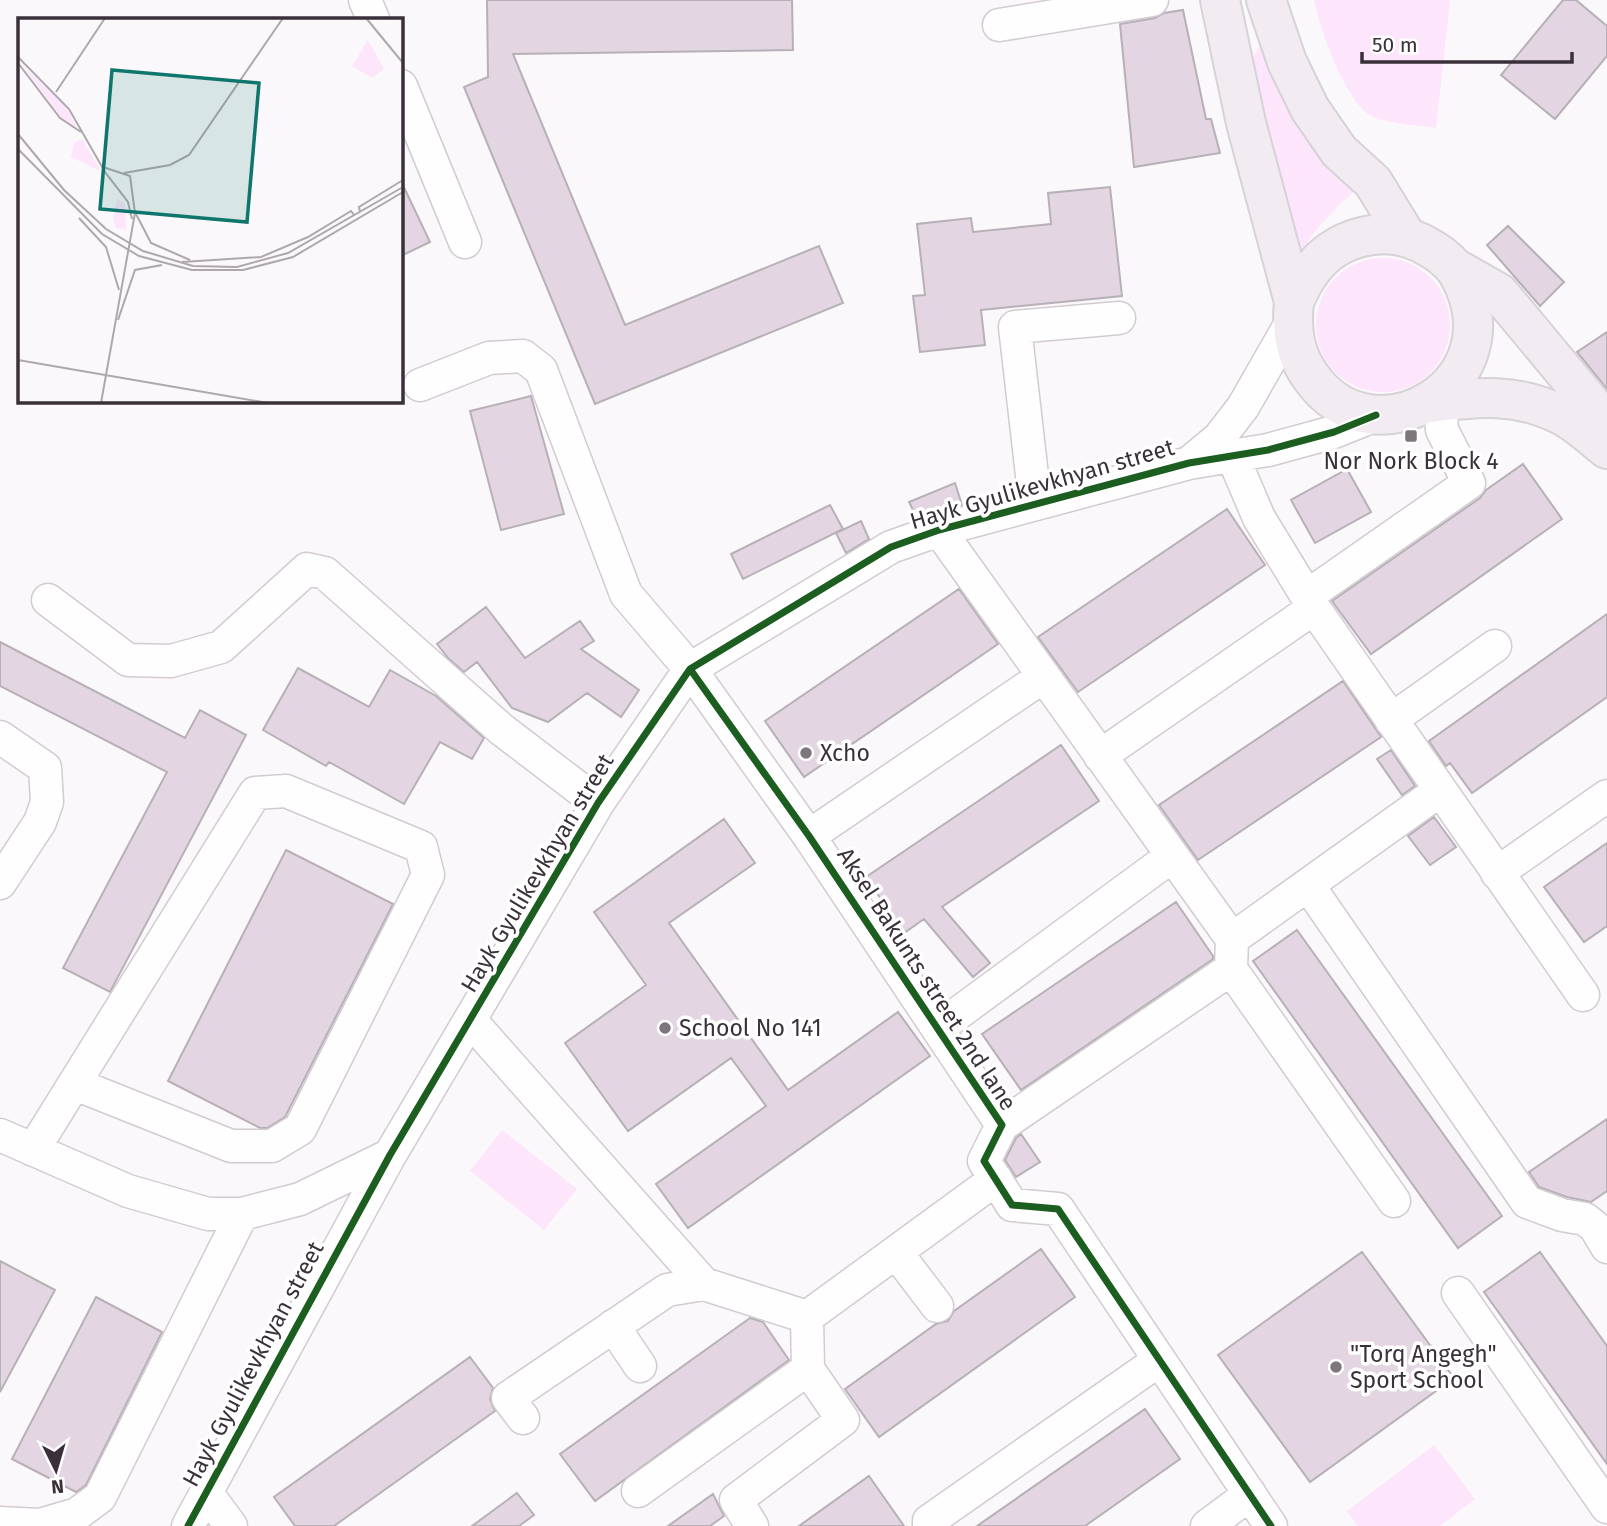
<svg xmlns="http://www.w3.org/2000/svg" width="1607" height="1526" font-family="'Fira Sans',sans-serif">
	<rect width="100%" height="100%" fill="#fbf8fb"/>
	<!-- green -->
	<path fill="#fde5fb" d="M1314,0H1450L1436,128C1416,125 1394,124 1376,118C1347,109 1320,28 1314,0Z
		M1260,45C1289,104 1305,146 1353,192C1331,212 1311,233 1297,259L1251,62Z
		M1316 325a67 67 0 1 1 134 0a67 67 0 1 1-134 0Z
		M502,1130L577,1189L544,1230L470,1171Z
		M1434,1445L1475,1499L1440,1526H1358L1347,1511Z"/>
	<!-- building -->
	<path fill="#e3d6e2" stroke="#b7b0b6" stroke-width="2" d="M487,0H792L793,50L513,54L625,325L819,246L843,303L595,404L464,87L488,77Z
		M1563,0H1576L1607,26V56L1555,119L1501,75Z
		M1183,10L1206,119H1211L1220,153L1134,167L1120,24L1155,18L1164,13Z
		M401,181L430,242L401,256Z
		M1110,187L1122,296L981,310L985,345L920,352L913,296L925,295L917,224L971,218L973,232L1051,224L1048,193Z
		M1508,226L1564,282L1540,306L1487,245Z
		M1607,332V389L1577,352Z
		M531,396L564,514L501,530L470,411Z
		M1523,464L1562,519L1371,654L1332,601L1480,498L1486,490Z
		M1347,469L1371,512L1315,543L1291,500Z
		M955,483L962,505L917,518L909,502Z
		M830,505L843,529L743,579L731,554Z
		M1227,509L1265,565L1078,692L1038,637Z
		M861,521L869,539L846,553L836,533Z
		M959,589L998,644L804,777L765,721Z
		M486,607L525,658L580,621L594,641L581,649L639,690L621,717L587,693L548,722L512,708L477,662L464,672L448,658L437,644Z
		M1607,614V697L1472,793L1450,763L1446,766L1429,741Z
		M0,642L185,738L200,710L246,735L110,992L63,968L167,772L0,686Z
		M298,668L369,707L390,670L436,696L484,738L472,759L440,742L404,804L329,762L326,766L263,730Z
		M1343,681L1381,737L1198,860L1159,805Z
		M1061,745L1099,801L942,907L990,963L973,977L924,919L904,933L866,877Z
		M1391,750L1415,786L1402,795L1377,759Z
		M1434,817L1456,847L1430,865L1408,836Z
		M724,819L755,863L669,923L788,1090L898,1012L930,1056L688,1228L656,1184L766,1106L731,1058L628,1131L565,1043L646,985L594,912Z
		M1607,843V926L1584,942L1544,887Z
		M286,850L393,904L285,1117L267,1128H260L168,1081Z
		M1176,902L1213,956V959L1021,1090L982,1034Z
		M1297,930L1502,1216L1458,1248L1253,961Z
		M1607,1119V1191L1591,1202L1567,1197L1539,1187L1529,1172Z
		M1021,1134L1040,1162L1016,1177L1005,1160L1016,1138Z
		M1041,1249L1075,1297L879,1437L845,1389L936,1324L948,1321L954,1311Z
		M1362,1252L1454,1378L1310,1482L1218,1355Z
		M1540,1252L1607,1346V1464L1484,1292Z
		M0,1261L55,1290L0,1392Z
		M96,1297L162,1332L86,1485L76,1492L12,1459Z
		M750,1318L763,1322L789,1360L595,1501L560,1454Z
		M470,1357L493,1388L490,1399L495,1411L334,1526H295L274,1497Z
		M1145,1409L1180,1459L1085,1526H977Z
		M869,1476L904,1526H799Z
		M517,1493L534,1515L519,1526H472Z
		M713,1494L724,1516L710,1526H668Z"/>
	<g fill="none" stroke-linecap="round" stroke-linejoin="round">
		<defs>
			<path id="minor" d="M365,0L373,19
				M999,25L1152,0
				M401,86L465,242
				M420,385L489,358L523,356L541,370L626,594L690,669L809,836L998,1119L1002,1125L984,1161L1012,1205L1058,1209L1271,1526
				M1189,463L1219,438L1243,407L1291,323
				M1040,502L1033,484L1015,327L1119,318
				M939,530L1232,939L1231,969L1394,1201
				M1307,596L1469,483L1442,430L1440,402
				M48,600L128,660L171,661L221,647L307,569L325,573L501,729L598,803
				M1314,608L1583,995
				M1391,720L1495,646
				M0,737L45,768L47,802L40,822L0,883
				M1100,756L1314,608L1259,518L1233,457
				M809,836L1044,676
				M1497,873L1607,796
				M1308,885L1527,1202L1562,1215L1585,1219L1595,1227L1607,1247
				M1232,939L1439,791
				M470,1020L704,1284
				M938,1028L1172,856
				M1002,1125L1231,969
				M0,1135L128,1191L208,1214H242L300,1199L390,1155
				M33,1150L255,793L286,791L421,847L428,875L300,1129L272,1146H231L75,1084
				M896,1252L937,1306
				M1458,1293L1607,1507
				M613,1326L640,1366
				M523,1418L508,1398L667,1290L704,1284L807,1317
				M638,1491L808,1369L807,1317L996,1179
				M206,1492L231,1526
				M0,1523L40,1525L77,1514L100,1497L242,1214
				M188,1526L390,1155L598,803L690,669L891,547L939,530L1189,463L1268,450L1334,432L1376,415
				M752,1526L736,1500L843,1420L808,1369
				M929,1526V1521L1158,1361
				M1207,1526L1250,1494"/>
			<path id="major" d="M1220,0L1246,123L1294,302C1291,329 1294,354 1311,377C1374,467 1520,382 1458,273C1449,259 1436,251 1421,243C1383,224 1333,237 1309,274C1303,282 1298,293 1294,302
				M1266,0L1287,62L1310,109L1339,151L1373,182L1406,236
				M1455,268L1499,293L1593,406L1607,434
				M1429,403C1478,397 1517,392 1563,416C1578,424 1593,438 1607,449"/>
		</defs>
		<!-- minor casing -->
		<use href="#minor" stroke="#d2cbd2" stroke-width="35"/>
		<!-- major casing -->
		<use href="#major" stroke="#d6d3d6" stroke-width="42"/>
		<!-- minor -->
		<use href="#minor" stroke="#fefefe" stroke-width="32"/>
		<!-- major -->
		<use href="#major" stroke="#f2ebf1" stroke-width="38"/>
		<defs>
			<path id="cycleway" d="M690,669L809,836L1002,1125L984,1161L1012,1205L1058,1209L1271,1526
				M188,1526L390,1155L598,803L690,669L891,547L939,530L1189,463L1268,450L1334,432L1376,415"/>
		</defs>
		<!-- cycleway casing -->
		<use href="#cycleway" stroke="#fff" stroke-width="11"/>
		<!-- cycleway -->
		<use href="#cycleway" stroke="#1b5e20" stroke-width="7"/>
	</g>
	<!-- markers -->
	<g fill="#7e767d" stroke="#fff" stroke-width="2.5">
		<rect x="1404" y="429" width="14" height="14" rx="3.5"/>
		<circle cx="806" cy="753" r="7"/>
		<circle cx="665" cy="1028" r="7"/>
		<circle cx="1336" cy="1367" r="7"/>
	</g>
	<g text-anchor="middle" stroke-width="7" stroke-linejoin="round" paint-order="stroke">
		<!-- poi labels -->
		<g font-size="23" fill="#3a3039" stroke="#fff" text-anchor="start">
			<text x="1411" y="469" text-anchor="middle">Nor Nork Block 4</text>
			<text x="820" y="761">Xcho</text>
			<text x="679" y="1036">School No 141</text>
			<text x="1350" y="1362">"Torq Angegh"<tspan x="1350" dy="26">Sport School</tspan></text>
		</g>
		<!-- street labels -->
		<g font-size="23" fill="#3a3039" stroke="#fff">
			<text transform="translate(1042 484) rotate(-16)" y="8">Hayk Gyulikevkhyan street</text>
			<text transform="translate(537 873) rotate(-59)" y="8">Hayk Gyulikevkhyan street</text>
			<text transform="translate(927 979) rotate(57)" y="8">Aksel Bakunts street 2nd lane</text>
			<text transform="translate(253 1364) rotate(-62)" y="8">Hayk Gyulikevkhyan street</text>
		</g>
	</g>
	<!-- overview -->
	<g transform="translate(18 18)">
		<rect width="385" height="385" fill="#fbf8fb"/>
		<path d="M350,22L366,51L354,60L334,48ZM4,47L47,88L59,110L43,99ZM64,121L82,151L80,152L53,139L56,125ZM99,181L107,186L108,212L98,210L95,201Z" fill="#fde5fb"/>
		<path fill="none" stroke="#aea8ad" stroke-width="2" d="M348,0L385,45M0,39L51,91L87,154L110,184L114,201M0,45L42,100L63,114M38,74L87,0M0,116L46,172L88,211L125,233L175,248L219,249L270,235L385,169M0,131L84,216L121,238L174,252H225L275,239L385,174M85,149L112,158L117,195L88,357M106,155L152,147L171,137L265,0M342,194L341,189L385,162M118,196L133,225L172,242M61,200L88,229L101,272M164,244L243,239L290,219L333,193L336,197M100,302L117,252L144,247M0,342L250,385M83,385L88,357"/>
		<path fill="#0f766e" fill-opacity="0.15" stroke="#0f766e" stroke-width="3.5" d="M94,52L241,65L229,204L82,191Z"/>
		<rect width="385" height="385" fill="none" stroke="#3a3039" stroke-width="3.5"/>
	</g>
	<!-- north arrow -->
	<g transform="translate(56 1470) rotate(175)" stroke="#ffffff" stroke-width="5" paint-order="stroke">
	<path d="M0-5L12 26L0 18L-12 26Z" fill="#3a3039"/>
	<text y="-10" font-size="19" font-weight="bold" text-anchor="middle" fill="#3a3039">N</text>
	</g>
	<!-- scale -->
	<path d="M1362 52v10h210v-10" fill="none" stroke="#3a3039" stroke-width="3.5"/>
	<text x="1372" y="52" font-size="21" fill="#3a3039" stroke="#ffffff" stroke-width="5" paint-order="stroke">50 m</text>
</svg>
